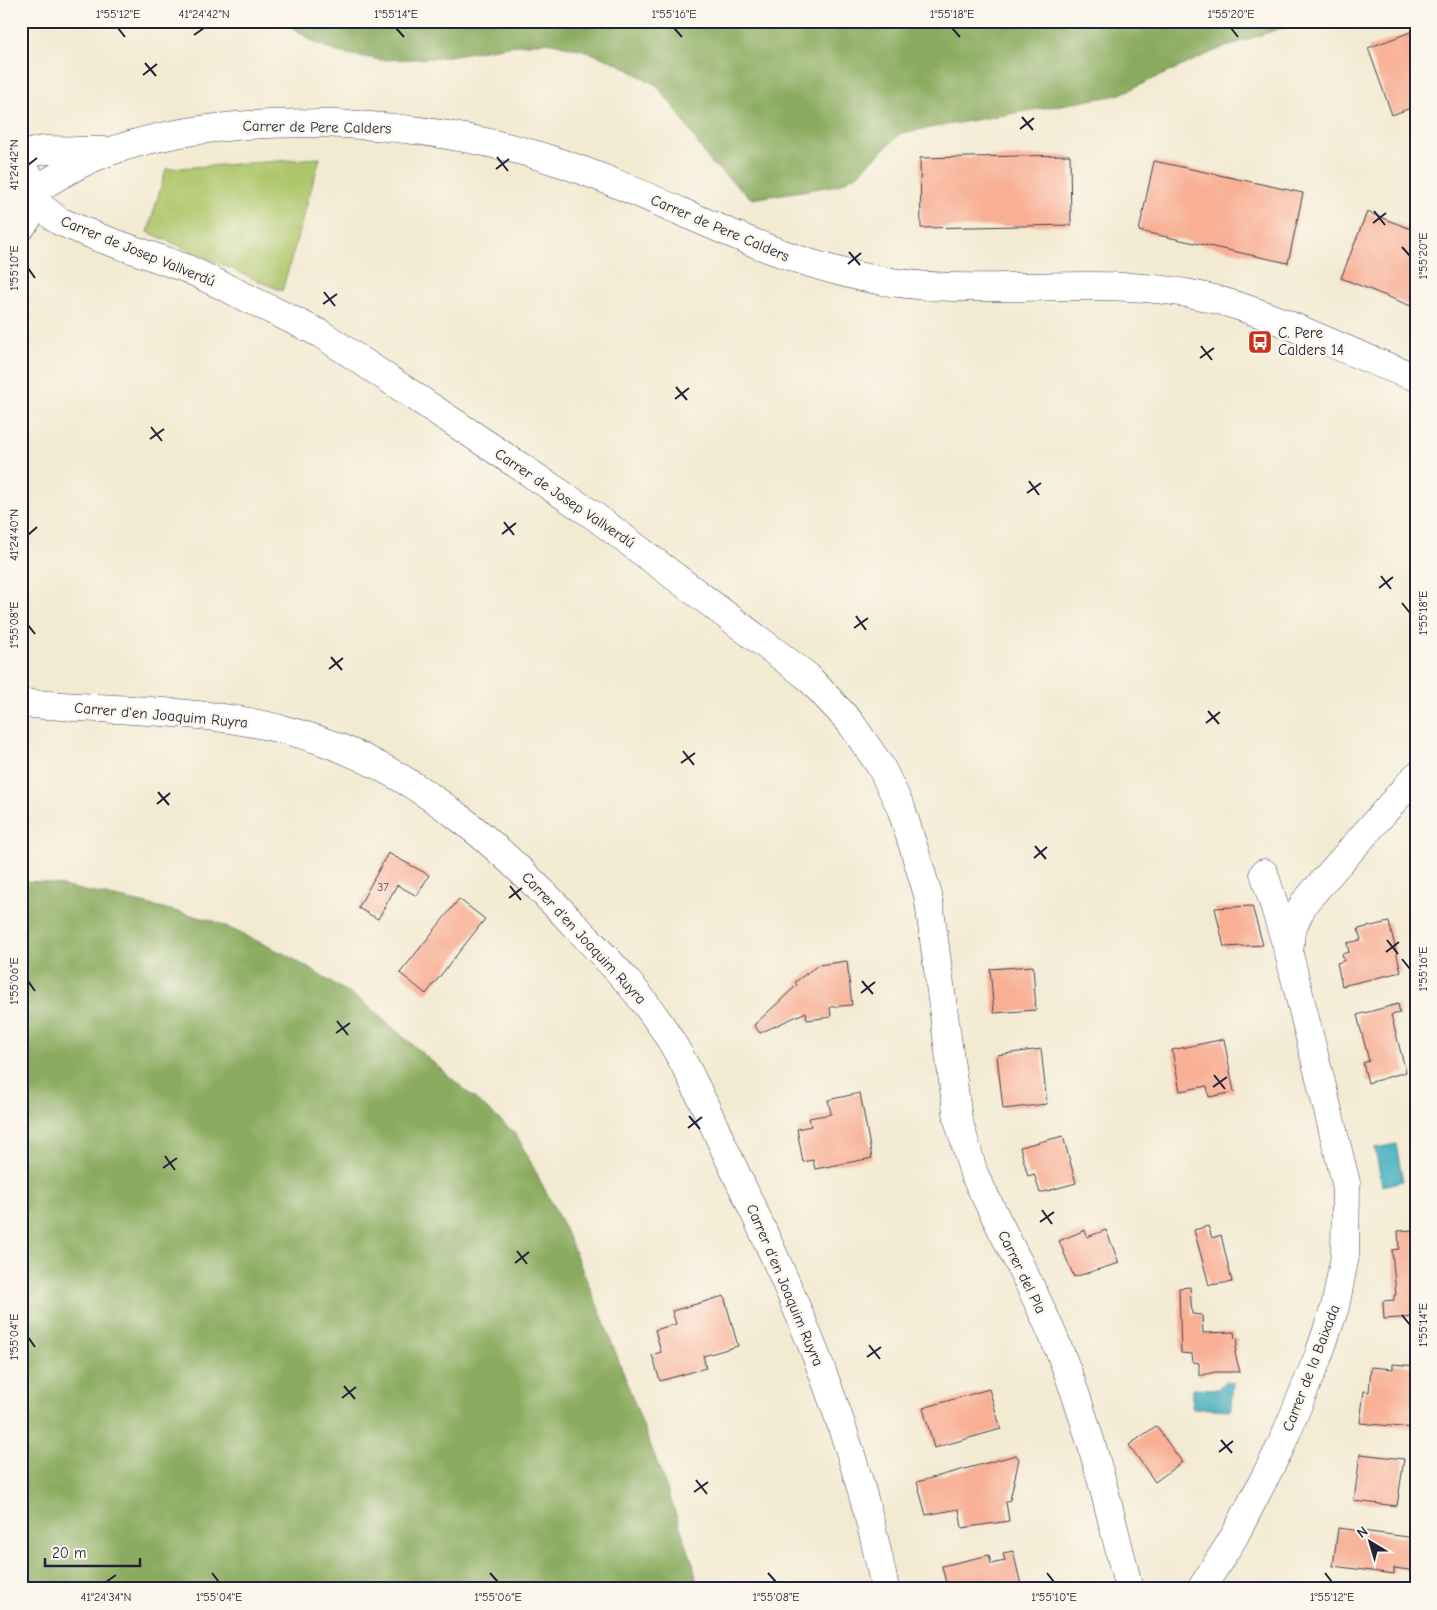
<svg xmlns="http://www.w3.org/2000/svg" width="1437" height="1610" font-family="'Comic Neue',sans-serif">
	<rect width="100%" height="100%" fill="#fbf7ec"/>
	<filter id="ink" filterUnits="userSpaceOnUse"><feTurbulence type="fractalNoise" baseFrequency=".02" numOctaves="2"/><feDisplacementMap in="SourceGraphic" scale="10" xChannelSelector="R" yChannelSelector="G"/><feConvolveMatrix kernelMatrix="1 2 1 2 8 2 1 2 1" color-interpolation-filters="sRGB"/></filter>
	<filter id="wash" filterUnits="userSpaceOnUse"><feTurbulence type="fractalNoise" baseFrequency=".0096" numOctaves="4" result="noise"/><feDisplacementMap in="SourceGraphic" scale="20" xChannelSelector="R" yChannelSelector="G"/><feGaussianBlur stdDeviation="1.12" result="paint"/><feColorMatrix in="noise" values="0 0 0 0 0 0 0 0 0 0 0 0 0 0 0 0 0 1.4 0 .05"/><feComposite in="paint" operator="in"/></filter>
	<g filter="url(#wash)">
		<rect width="100%" height="100%" fill="#f3ead2"/>
		<!-- green -->
		<path fill="#aec66b" stroke="#687453" d="M320,158L282,291L148,232L166,169Z"/>
		<!-- forest -->
		<path fill="#8aab5f" stroke="#56664d" d="M285,21H1301L1217,50L1118,95L901,133L858,174L838,185L752,199L710,162L677,111L656,85L617,63L583,50L547,42L508,46L438,58L380,60L337,52L311,41Z
			M21,881L43,882L143,903L214,921L287,955L363,1002L516,1134L564,1227L601,1314L667,1489L693,1564L698,1589H21Z"/>
		<!-- water -->
		<path fill="#3baab9" stroke="#2e667a" d="M1396,1144L1403,1181L1382,1186L1375,1148Z
			M1225,1381L1233,1382L1231,1410L1192,1408L1193,1388L1218,1389Z"/>
		<g id="blocks">
			<!-- building -->
			<path fill="#f8af94" d="M1416,30V106L1392,115L1368,48Z
				M1070,155L1071,225L921,228L920,158Z
				M1154,161L1303,193L1288,263L1139,231Z
				M1367,212L1416,231V308L1341,278Z
				M388,853L429,875L417,896L397,885L378,919L358,908Z
				M459,899L485,919L426,994L400,973Z
				M1252,906L1263,945L1224,947L1215,908Z
				M1389,922L1401,972L1342,986L1337,963L1344,961L1342,954L1349,952L1347,943L1361,940L1358,929Z
				M847,961L852,1005L830,1007L831,1017L807,1020L806,1012L760,1033L754,1025L797,985L795,982L818,965Z
				M1033,966L1036,1010L994,1013L990,969Z
				M1398,1004L1400,1013L1391,1015L1406,1072L1368,1083L1363,1063L1369,1061L1357,1015Z
				M1224,1039L1234,1092L1209,1097L1207,1086L1180,1091L1172,1050Z
				M1041,1049L1047,1104L1003,1109L997,1055Z
				M860,1093L872,1158L815,1169L813,1160L803,1162L797,1129L811,1126L809,1118L831,1114L828,1100Z
				M1063,1136L1076,1183L1040,1193L1034,1174L1028,1176L1020,1147Z
				M1208,1226L1212,1238L1221,1235L1232,1282L1209,1285L1194,1230Z
				M1085,1230L1087,1237L1106,1230L1119,1263L1074,1277L1059,1241Z
				M1414,1230L1415,1317L1384,1319L1383,1301L1394,1300V1295H1396L1392,1250L1399,1249L1398,1231Z
				M1190,1287L1192,1314L1202,1315L1203,1333L1234,1332L1235,1338L1238,1339L1235,1353L1240,1372H1215L1199,1376V1363L1193,1362L1192,1354L1181,1353L1179,1288Z
				M724,1296L738,1346L703,1356L706,1368L660,1381L652,1355L661,1352L655,1330L676,1324L672,1311Z
				M1393,1364L1416,1366L1412,1428L1360,1423L1364,1391L1369,1392L1371,1367L1393,1369Z
				M989,1389L1001,1429L934,1448L923,1408Z
				M1156,1426L1182,1462L1155,1482L1129,1445Z
				M1360,1454L1404,1459L1397,1506L1354,1501Z
				M1016,1455L1019,1459L1010,1500L1006,1502L1009,1521L962,1528L959,1509L926,1515L917,1482Z
				M1338,1528L1416,1538V1571L1394,1568V1574L1333,1566Z
				M1013,1551L1022,1589H943L947,1587L942,1566L989,1555L991,1564L1005,1561L1003,1553Z"/>
		</g>
	</g>
	<g filter="url(#ink)">
		<use href="#blocks" fill-opacity="0" stroke="#414052" stroke-width="1"/>
		<g fill="none" stroke-linecap="round" stroke-linejoin="round">
			<defs>
				<path id="minor" d="M34,201L59,221L100,238L188,269L321,334L593,515L807,676L850,722L881,767L901,808L914,849L928,895L958,1119L974,1174C1006,1240 1043,1305 1068,1373C1094,1444 1111,1516 1129,1589
					M21,703C121,712 223,707 319,740C424,776 507,852 581,932C606,958 632,984 653,1014C687,1060 708,1114 732,1165C797,1301 857,1440 885,1589
					M1264,873L1288,950
					M1201,1589L1234,1537L1280,1448L1318,1357L1335,1307L1345,1256L1346,1183L1289,954L1291,931L1304,903L1416,776"/>
				<path id="tertiary" d="M21,155L43,150L103,151
					M34,190C59,176 84,160 111,151C235,107 428,119 552,160C658,194 753,254 862,277C969,300 1079,275 1186,293C1268,307 1338,351 1416,377
					M21,227C35,213 40,190 27,173"/>
			</defs>
			<!-- minor casing -->
			<use href="#minor" stroke="#414052" stroke-width="29"/>
			<!-- tertiary casing -->
			<use href="#tertiary" stroke="#414052" stroke-width="29"/>
			<!-- minor -->
			<use href="#minor" stroke="#fff" stroke-width="28"/>
			<!-- tertiary -->
			<use href="#tertiary" stroke="#fff" stroke-width="28"/>
		</g>
	</g>
	<!-- ticks -->
	<path fill="none" stroke="#22223b" stroke-width="2" d="M118,28L125,37M396,28L404,37M674,28L682,37M952,28L960,37M1231,28L1238,37M194,35L204,28M145,63L156,76M143,75L157,64M1022,117L1033,130M1020,129L1034,118M497,157L508,171M28,165L37,158M496,169L509,159M1374,211L1385,225M1373,223L1386,213M1402,247L1410,256M849,252L860,265M848,264L861,253M28,268L35,278M324,292L335,306M323,304L337,294M1201,346L1212,360M1200,358L1214,348M676,387L687,400M675,399L689,388M151,427L162,441M150,439L164,429M1029,481L1039,495M1027,493L1041,483M504,522L514,535M502,534L516,523M28,535L37,527M1381,576L1391,589M1379,588L1393,577M1402,603L1410,613M856,616L866,630M28,625L35,634M854,628L868,618M331,657L342,670M329,669L343,658M1208,711L1219,724M1206,723L1220,712M683,751L694,765M681,763L695,753M158,792L169,805M157,804L170,793M1035,846L1046,859M1034,858L1047,847M510,886L521,900M509,898L522,888M1387,940L1398,954M1386,952L1399,942M1402,959L1410,969M28,981L35,991M862,981L873,994M861,993L875,982M337,1021L348,1035M336,1033L350,1023M1214,1075L1225,1089M1213,1087L1227,1077M689,1116L700,1129M688,1128L702,1117M165,1156L175,1170M163,1168L177,1158M1042,1210L1052,1224M1040,1222L1054,1212M517,1251L527,1264M515,1263L529,1252M1402,1315L1410,1325M28,1337L35,1347M869,1345L880,1359M867,1357L881,1347M344,1386L355,1399M342,1398L356,1387M1221,1440L1232,1453M1219,1452L1233,1441M696,1480L707,1494M694,1492L708,1482M212,1573L219,1582M490,1573L498,1582M768,1573L776,1582M1047,1573L1054,1582M1325,1573L1332,1582M106,1582L116,1575"/>
	<!-- icons -->
	<defs>
		<symbol id="bus-square" viewBox="-11 -11 22 22"><rect x="-9" y="-9" width="18" height="18" rx="4" fill="#c8321e" stroke="#fbf7ec"/><path d="M-5-6H5V4H4V6H2V4H-2V6H-4V4H-5ZM-3.5-4V0h7V-4ZM-3.5 1.2v1.5H-2V1.2ZM2 1.2v1.5H3.5V1.2Z" fill="#fff"/></symbol>
	</defs>
	<g fill-rule="evenodd">
		<use href="#bus-square" x="1246" y="328" width="28" height="28"/>
	</g>
	<g text-anchor="middle" stroke-width="5" stroke-linejoin="round" paint-order="stroke">
		<!-- number labels -->
		<g font-size="12" fill="#584551">
			<text x="383" y="891">37</text>
		</g>
		<!-- street labels -->
		<g font-size="15" fill="#22223b" stroke="#fbf7ec">
			<text transform="translate(317 127) rotate(1)" y="5">Carrer de Pere Calders</text>
			<text transform="translate(720 228) rotate(23)" y="5">Carrer de Pere Calders</text>
			<text transform="translate(138 251) rotate(22)" y="5">Carrer de Josep Vallverdú</text>
			<text transform="translate(565 498) rotate(34)" y="5">Carrer de Josep Vallverdú</text>
			<text transform="translate(161 715) rotate(5)" y="5">Carrer d'en Joaquim Ruyra</text>
			<text transform="translate(584 938) rotate(47)" y="5">Carrer d'en Joaquim Ruyra</text>
			<text transform="translate(1022 1272) rotate(64)" y="5">Carrer del Pla</text>
			<text transform="translate(785 1285) rotate(67)" y="5">Carrer d'en Joaquim Ruyra</text>
			<text transform="translate(1311 1368) rotate(-69)" y="5">Carrer de la Baixada</text>
		</g>
		<!-- poi labels -->
		<g font-size="15" fill="#22223b" stroke="#fbf7ec" text-anchor="start">
			<text x="1278" y="338">C. Pere<tspan x="1278" dy="17">Calders 14</tspan></text>
		</g>
	</g>
	<!-- margin -->
	<rect width="1437" height="1610" fill="none" stroke="#fbf7ec" stroke-width="55"/>
	<!-- north arrow -->
	<g transform="translate(1370 1542) rotate(322)" stroke="#fbf7ec" stroke-width="4" paint-order="stroke">
	<path d="M0-4L9 19L0 12L-9 19Z" fill="#22223b"/>
	<text y="-8" font-size="14" font-weight="bold" text-anchor="middle" fill="#22223b">N</text>
	</g>
	<!-- scale -->
	<path d="M45 1558v8h95v-8" fill="none" stroke="#22223b" stroke-width="2.5"/>
	<text x="52" y="1558" font-size="15" fill="#22223b" stroke="#fbf7ec" stroke-width="4" paint-order="stroke">20 m</text>
	<rect x="28" y="28" width="1382" height="1554" fill="none" stroke="#22223b" stroke-width="2"/>
	<g font-size="12" text-anchor="middle" fill="#22223b">
		<text x="118" y="18">1°55'12"E</text>
		<text x="204" y="18">41°24'42"N</text>
		<text x="396" y="18">1°55'14"E</text>
		<text x="674" y="18">1°55'16"E</text>
		<text x="952" y="18">1°55'18"E</text>
		<text x="1231" y="18">1°55'20"E</text>
		<text transform="translate(14 165) rotate(-90)" y="4">41°24'42"N</text>
		<text transform="translate(1423 256) rotate(-90)" y="4">1°55'20"E</text>
		<text transform="translate(14 268) rotate(-90)" y="4">1°55'10"E</text>
		<text transform="translate(14 535) rotate(-90)" y="4">41°24'40"N</text>
		<text transform="translate(1423 613) rotate(-90)" y="4">1°55'18"E</text>
		<text transform="translate(14 625) rotate(-90)" y="4">1°55'08"E</text>
		<text transform="translate(1423 969) rotate(-90)" y="4">1°55'16"E</text>
		<text transform="translate(14 981) rotate(-90)" y="4">1°55'06"E</text>
		<text transform="translate(1423 1325) rotate(-90)" y="4">1°55'14"E</text>
		<text transform="translate(14 1337) rotate(-90)" y="4">1°55'04"E</text>
		<text x="106" y="1601">41°24'34"N</text>
		<text x="219" y="1601">1°55'04"E</text>
		<text x="498" y="1601">1°55'06"E</text>
		<text x="776" y="1601">1°55'08"E</text>
		<text x="1054" y="1601">1°55'10"E</text>
		<text x="1332" y="1601">1°55'12"E</text>
	</g>
</svg>
